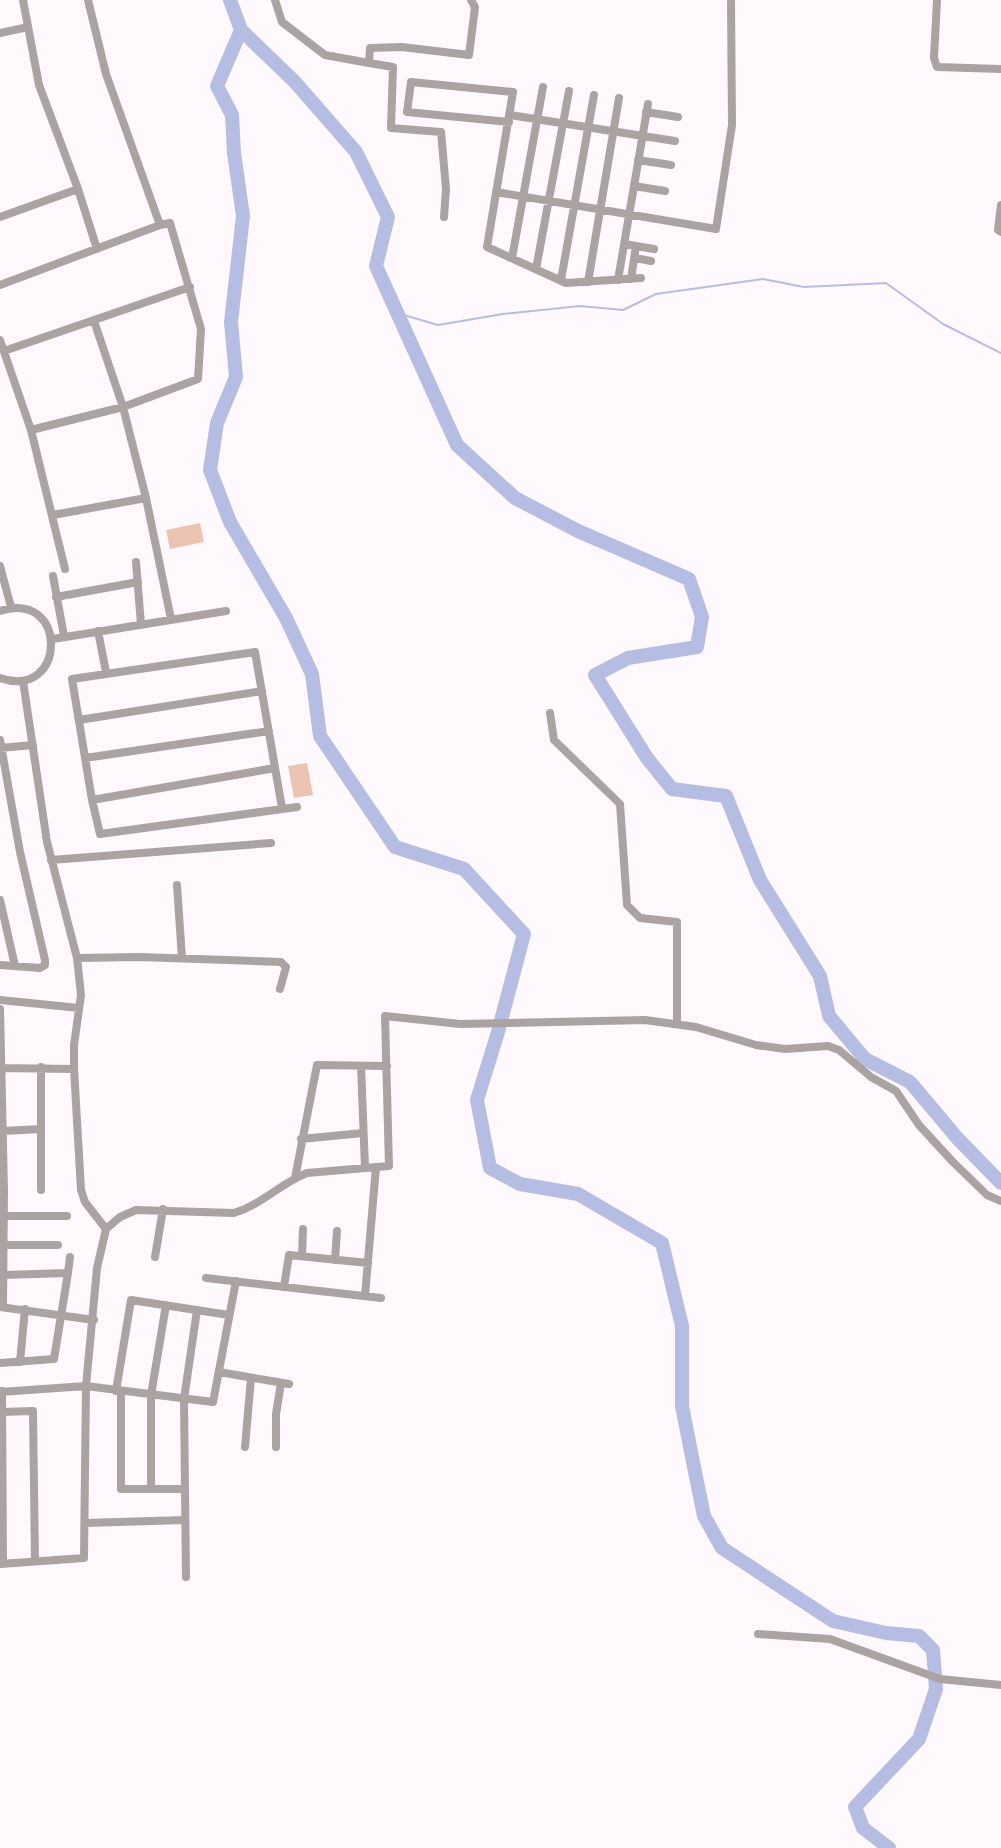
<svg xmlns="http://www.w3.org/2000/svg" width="1001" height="1848" font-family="'Times New Roman',serif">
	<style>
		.green { fill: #eac4b1 }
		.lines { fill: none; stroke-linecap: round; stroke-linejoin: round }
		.stream { stroke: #b5bee2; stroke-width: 2 }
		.river { stroke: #b5bee2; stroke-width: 14 }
		.minor { stroke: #aba2a2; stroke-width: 8 }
	</style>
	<rect width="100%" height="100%" fill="#fff8fc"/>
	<path class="green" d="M200,523L204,542L170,549L166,530Z
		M307,763L313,795L294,798L288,766Z"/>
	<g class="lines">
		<path class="stream" d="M397,313L438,325L503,314L580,306L623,310L656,294L763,279L804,287L886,283L943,324L1001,353"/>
		<path class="river" d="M230,0L241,30L295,82L356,152L388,217L376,266L457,445L515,498L578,531L689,579L702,617L697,647L628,658L595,675L647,758L672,789L726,796L760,880L820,976L829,1016L865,1059L910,1082L958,1139L1001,1183
			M241,30L217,86L232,115L234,153L243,216L231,322L236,377L217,423L210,470L230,522L286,618L312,674L320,736L395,847L464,869L524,934L498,1032L477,1100L490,1168L520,1184L578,1194L662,1243L682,1326V1406L694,1467L704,1516L722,1548L833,1621L886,1633L919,1636L933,1650L936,1689L919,1739L855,1807L863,1828L889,1848"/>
		<path class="minor" d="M23,0L39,85L78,189L97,249
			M275,0L282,22L325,55L369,63
			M937,0L934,58L937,67L1001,69
			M0,33L28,27
			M646,112L678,117
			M510,115L675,141
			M509,122L407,112L411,82L513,92L487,247L566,283L641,278
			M638,160L671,165
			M634,186L665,191
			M496,192L716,229L732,125L731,0
			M1001,205L998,230L1001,232
			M0,217L78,189
			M444,217L446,189L441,132L391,128L393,67L369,63L370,48L402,47L469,55L475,7L471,0
			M624,244L654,249
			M512,258L543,87
			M635,258L651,261
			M536,269L569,91
			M631,279L636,246
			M561,280L594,95
			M618,280L648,104
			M588,282L619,98
			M0,285L160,225
			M94,321L123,407L146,498L171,619
			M0,340L31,430L65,569
			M4,351L190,287
			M31,430L123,407L198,379L201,329L170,223L160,225L106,74L88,0
			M53,515L146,498
			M136,562L141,625
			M0,566L11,607
			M53,576L64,636
			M56,597L138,582
			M0,611C69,589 67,701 0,678
			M98,631L106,672
			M53,639L226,611
			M23,681L47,842L77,958L81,995L74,1045V1069L81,1190L85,1202L106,1229
			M550,713L554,740L620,804L627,905L640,918L677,922V1024
			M79,720L262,691
			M0,740L20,852L45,960V965L40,968L0,965
			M0,748L33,745
			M85,758L269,731
			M92,800L275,768
			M282,808L255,652L72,679L92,800L100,834L297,807
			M51,860L271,843
			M177,885L182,958
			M0,900L15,966
			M77,958L139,957L281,962L286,967L280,989
			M0,1000L79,1008
			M0,1009L4,1190L3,1307
			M361,1066L365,1168
			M41,1067V1190
			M0,1068L74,1069
			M3,1131L41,1129
			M301,1139L363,1133
			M295,1178L317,1065L387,1066
			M4,1216H67
			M4,1245H58
			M302,1256L303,1229
			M155,1257L163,1209
			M335,1260L337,1231
			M68,1273L70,1257
			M206,1278L381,1298
			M284,1287L289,1255L368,1263
			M365,1296L376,1167
			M0,1307L94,1320
			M20,1362L25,1309
			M0,1363L54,1359L68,1273L4,1275
			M219,1372L289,1384
			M2,1391L3,1564
			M116,1391L131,1300L229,1315
			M121,1391V1489H185
			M0,1392L86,1386L213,1402L236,1281
			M2,1412L33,1411L35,1561
			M245,1447L251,1378
			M276,1447V1414L281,1383
			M151,1489V1395L166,1305
			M85,1523L185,1520
			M0,1564L84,1558L86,1386L97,1268L106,1229L120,1217L136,1210L234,1213C261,1205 281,1183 307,1173L389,1166L385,1016L460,1024L645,1020L696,1027L756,1045L785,1049L828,1046L839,1050L871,1077L896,1091L919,1125L953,1162L987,1195L1001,1201
			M186,1577L184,1399L197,1310
			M758,1634L830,1639L940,1679L1001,1685"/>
	</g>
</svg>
